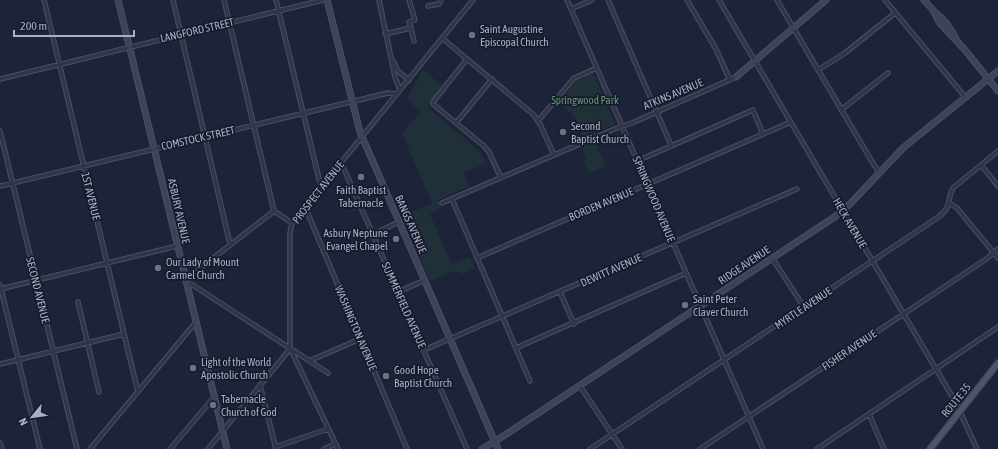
<svg xmlns="http://www.w3.org/2000/svg" width="998" height="449" font-family="'Asap Condensed',sans-serif">
	<style>
		.green { fill: #1f3039 }
		.lines { fill: none; stroke-linecap: round; stroke-linejoin: round }
		.street-casing { stroke: #4c5064; stroke-width: 5.5 }
		.secondary-casing { stroke: #4c5064; stroke-width: 7 }
		.primary-casing { stroke: #3a3f52; stroke-width: 8 }
		.street { stroke: #313548; stroke-width: 3.5 }
		.secondary { stroke: #3e435c; stroke-width: 5 }
		.primary { stroke: #4e5469; stroke-width: 5.5 }
		.worship-dot { fill: #6b7280; stroke: #171b2c; stroke-width: 1.5 }
		.labels { text-anchor: middle; stroke-width: 3.5; stroke-linejoin: round; paint-order: stroke }
		.poi-label { font-size: 11px; fill: #aaafc6; stroke: #171b2c; text-anchor: start }
		.street-label { font-size: 11px; fill: #aaafc6; stroke: #171b2c }
		.park-label { font-size: 11px; fill: #609879; stroke: #171b2c }
	</style>
	<rect width="100%" height="100%" fill="#1d2338"/>
	<path class="green" d="M423,70L443,86L427,107L479,151L487,163L464,173L469,186L438,200L441,208L430,214L451,264L470,257L475,268L463,274L454,271L430,281L402,216L432,203L402,134L420,112L407,98Z
		M593,73L615,124L583,138L575,118L559,102L576,81Z
		M595,142L606,166L589,174L583,161L587,159L582,147Z"/>
	<g class="lines">
		<g class="street-casing">
			<path id="street" d="M44,0L138,392
				M173,0L230,244
				M224,0L274,211L292,223
				M276,0L321,187
				M379,0L395,77L400,90
				M409,0L415,20L409,22L411,28
				M567,0L763,449
				M608,0L671,145
				M687,0L716,49L730,80
				M719,0L956,403L977,449
				M777,0L874,165L879,172
				M885,0L966,98
				M428,6L439,4L441,0
				M571,9L592,0
				M385,34L411,28L414,41
				M442,38L534,115L541,126L554,155
				M467,59L433,102V104L484,146L489,152L501,178
				M393,61L398,71L409,80
				M818,70L845,53L895,13
				M0,79L323,0
				M841,110L888,73
				M538,121L574,78L597,68
				M456,123L492,79
				M0,131L77,449
				M637,161L753,110L763,134
				M341,162L467,449
				M981,165L998,186
				M0,186L388,93L397,94
				M452,199L530,381
				M442,203L617,128L632,123L736,77
				M949,203L957,208L998,258
				M305,207L407,449
				M274,211L185,280L328,373
				M373,234L399,222
				M477,258L791,122
				M772,258L804,307
				M0,285L40,449
				M0,289L177,246
				M398,292L425,280
				M560,292L574,324
				M78,302L99,392
				M516,348L686,273
				M291,350L338,449
				M424,350L797,189
				M309,361L360,339
				M0,364L124,334
				M260,385L276,449
				M580,386L622,449
				M869,414L884,449
				M0,443L2,449
				M275,447L328,429
				M90,449L196,322
				M170,449L215,396
				M208,449L290,349V233L292,223L473,0
				M324,449L335,444
				M590,449L937,218C943,214 948,208 949,201C950,196 950,193 953,188L998,151
				M700,449L985,260L998,249
				M817,449L998,327"/>
		</g>
		<g class="secondary-casing">
			<path id="secondary" d="M118,0L227,449
				M327,0L360,132L498,449
				M924,0L933,10L939,22L965,50L998,91
				M936,13C945,20 951,28 956,39
				M736,77L826,0
				M482,449L505,435L836,216L849,205L903,148L998,71"/>
		</g>
		<g class="primary-casing">
			<path id="primary" d="M930,449L998,363"/>
		</g>
		<use href="#street" class="street"/>
		<use href="#secondary" class="secondary"/>
		<use href="#primary" class="primary"/>
	</g>
	<g class="worship-dot">
		<circle cx="472" cy="35" r="4"/>
		<circle cx="563" cy="132" r="4"/>
		<circle cx="361" cy="177" r="4"/>
		<circle cx="396" cy="239" r="4"/>
		<circle cx="158" cy="268" r="4"/>
		<circle cx="685" cy="305" r="4"/>
		<circle cx="193" cy="368" r="4"/>
		<circle cx="386" cy="376" r="4"/>
		<circle cx="213" cy="405" r="4"/>
	</g>
	<g class="labels">
		<g class="poi-label">
			<text x="480" y="33">Saint Augustine<tspan x="480" dy="13">Episcopal Church</tspan></text>
			<text x="571" y="130">Second<tspan x="571" dy="13">Baptist Church</tspan></text>
			<text x="361" y="194" text-anchor="middle">Faith Baptist<tspan x="361" dy="13">Tabernacle</tspan></text>
			<text x="388" y="237" text-anchor="end">Asbury Neptune<tspan x="388" dy="13">Evangel Chapel</tspan></text>
			<text x="166" y="266">Our Lady of Mount<tspan x="166" dy="13">Carmel Church</tspan></text>
			<text x="693" y="303">Saint Peter<tspan x="693" dy="13">Claver Church</tspan></text>
			<text x="201" y="366">Light of the World<tspan x="201" dy="13">Apostolic Church</tspan></text>
			<text x="394" y="374">Good Hope<tspan x="394" dy="13">Baptist Church</tspan></text>
			<text x="221" y="403">Tabernacle<tspan x="221" dy="13">Church of God</tspan></text>
		</g>
		<g class="street-label">
			<text transform="translate(197 30) rotate(-13)" y="4">LANGFORD STREET</text>
			<text transform="translate(673 94) rotate(-23)" y="4">ATKINS AVENUE</text>
			<text transform="translate(198 138) rotate(-13)" y="4">COMSTOCK STREET</text>
			<text transform="translate(318 192) rotate(-52)" y="4">PROSPECT AVENUE</text>
			<text transform="translate(91 196) rotate(76)" y="4">1ST AVENUE</text>
			<text transform="translate(654 199) rotate(67)" y="4">SPRINGWOOD AVENUE</text>
			<text transform="translate(601 204) rotate(-23)" y="4">BORDEN AVENUE</text>
			<text transform="translate(179 211) rotate(77)" y="4">ASBURY AVENUE</text>
			<text transform="translate(850 223) rotate(60)" y="4">HECK AVENUE</text>
			<text transform="translate(411 224) rotate(66)" y="4">BANGS AVENUE</text>
			<text transform="translate(744 265) rotate(-34)" y="4">RIDGE AVENUE</text>
			<text transform="translate(611 270) rotate(-24)" y="4">DEWITT AVENUE</text>
			<text transform="translate(38 290) rotate(76)" y="4">SECOND AVENUE</text>
			<text transform="translate(404 305) rotate(66)" y="4">SUMMERFIELD AVENUE</text>
			<text transform="translate(803 308) rotate(-34)" y="4">MYRTLE AVENUE</text>
			<text transform="translate(356 328) rotate(67)" y="4">WASHINGTON AVENUE</text>
			<text transform="translate(849 350) rotate(-34)" y="4">FISHER AVENUE</text>
			<text transform="translate(956 400) rotate(-51)" y="4">ROUTE 35</text>
		</g>
		<g class="park-label">
			<text x="585" y="104">Springwood Park</text>
		</g>
	</g>
	<g transform="translate(32 417) rotate(241)" stroke="#171b2c" stroke-width="3" paint-order="stroke">
	<path d="M0-3L7 15L0 10L-7 15Z" fill="#aaafc6"/>
	<text y="-6" font-size="11" font-weight="bold" text-anchor="middle" fill="#aaafc6">N</text>
	</g>
	<path d="M14 30v6h120v-6" fill="none" stroke="#aaafc6" stroke-width="2"/>
	<text x="20" y="30" font-size="12" fill="#aaafc6" stroke="#171b2c" stroke-width="3" paint-order="stroke">200 m</text>
</svg>
